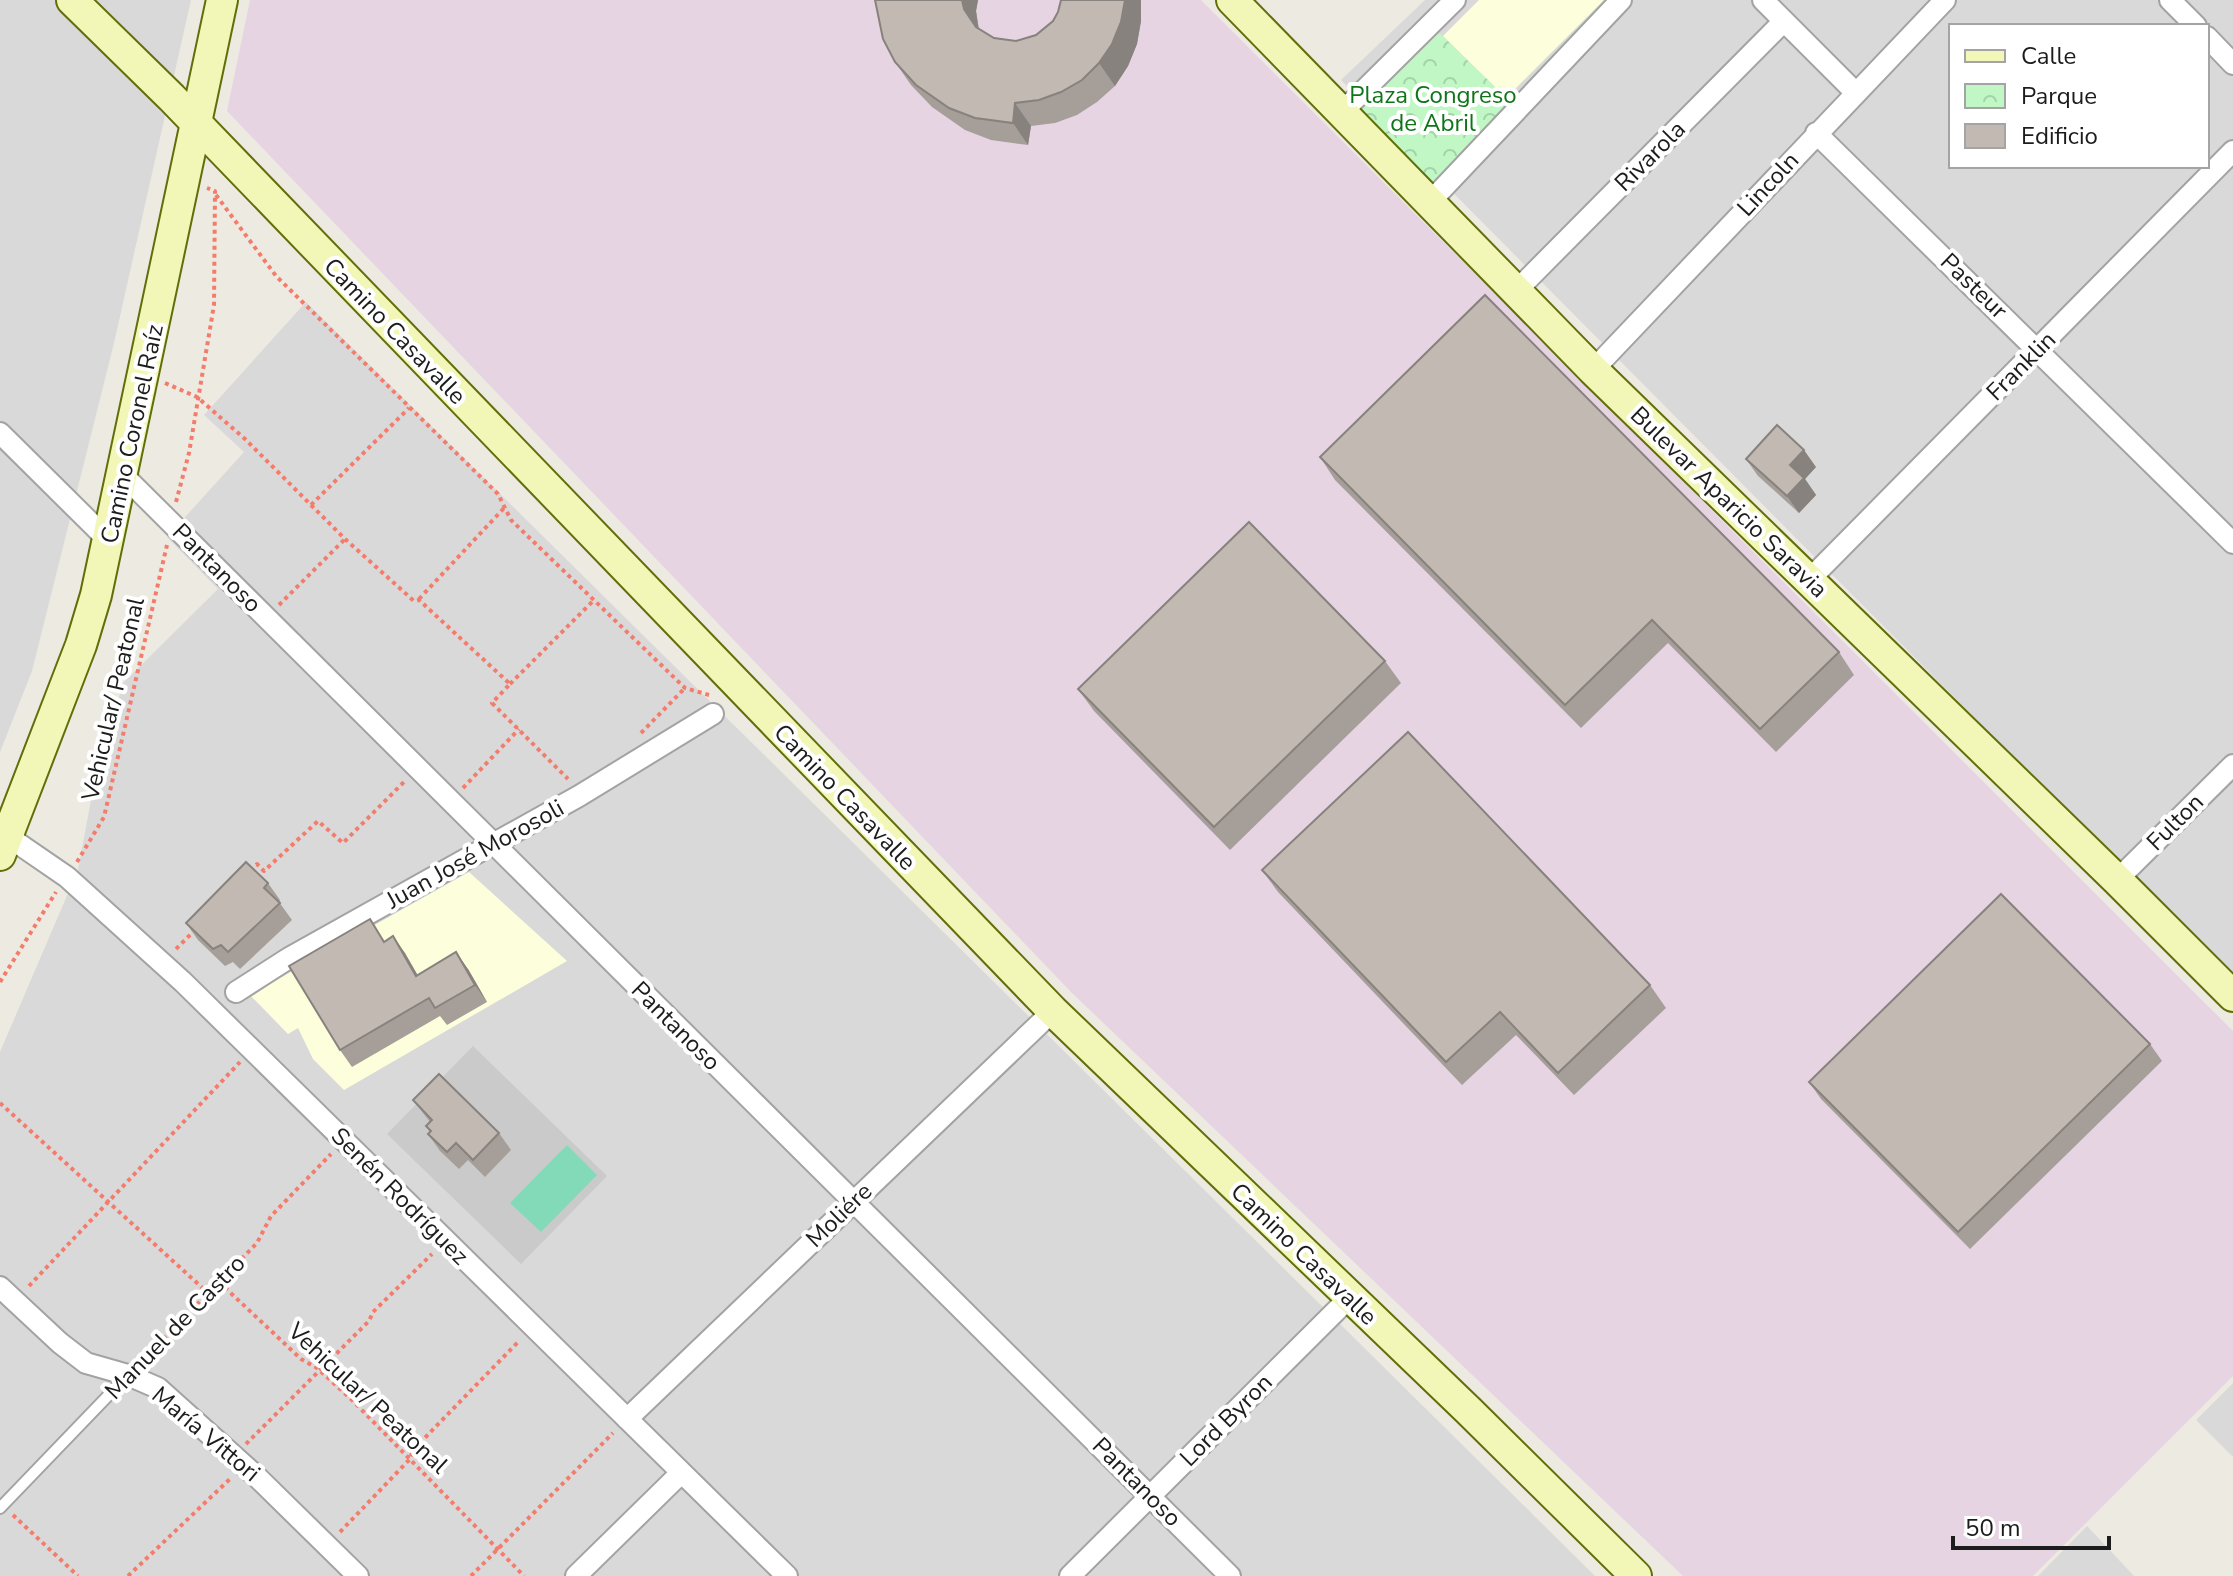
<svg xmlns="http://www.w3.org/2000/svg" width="2233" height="1576" font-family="'Nunito Sans',sans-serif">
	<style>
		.residential { fill: #dad9d9; fill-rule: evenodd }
		.education { fill: #fdfedb }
		.religious { fill: #cacaca }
		.railway { fill: #e6d4e2 }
		.park { fill: url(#park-crowns) }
		.pitch { fill: #82dab9 }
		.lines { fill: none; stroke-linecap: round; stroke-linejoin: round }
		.lane-casing { stroke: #a3a3a3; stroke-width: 14 }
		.street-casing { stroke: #a3a3a3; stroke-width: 24 }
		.secondary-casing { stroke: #616e09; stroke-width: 34 }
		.path { stroke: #f47c6c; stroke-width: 4; stroke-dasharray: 4 4; stroke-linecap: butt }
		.lane { stroke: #fff; stroke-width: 10 }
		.street { stroke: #fff; stroke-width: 20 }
		.secondary { stroke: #f2f6b7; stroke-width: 30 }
		.wall { fill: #a69f99 }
		.shaded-wall { fill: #87827d }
		.building { fill: #c1b9b2; stroke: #87827d; stroke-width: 2 }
		.labels { text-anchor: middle; stroke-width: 8; stroke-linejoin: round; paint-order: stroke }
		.park-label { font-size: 24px; fill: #0f7519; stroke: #fff }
		.street-label { font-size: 24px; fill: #1c1c1c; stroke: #fff }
	</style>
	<defs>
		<pattern id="park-crowns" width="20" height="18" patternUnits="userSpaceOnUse" patternTransform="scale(2)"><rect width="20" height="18" fill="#c0f7c5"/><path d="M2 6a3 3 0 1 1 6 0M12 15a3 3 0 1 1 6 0" fill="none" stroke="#a4d3a9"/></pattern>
	</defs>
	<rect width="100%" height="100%" fill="#edeae2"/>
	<path class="residential" d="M0,0H191L114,343L32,671L0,752Z
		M1425,0H2233V978L1341,80ZM1951,26H2207V166H1951Z
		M306,302L1595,1576H0V1052L78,870L93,789L123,683L218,589L167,537L244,452L204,415Z
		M2233,1383V1457L2196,1420Z
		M2087,1526L2134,1576H2038Z"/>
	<path class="education" d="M1479,0H1604L1506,98L1443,36Z
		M469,872L567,961L344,1090L313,1059L298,1028L288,1034L250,995Z"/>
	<path class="religious" d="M473,1046L607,1176L521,1264L387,1134Z"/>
	<path class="railway" d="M250,0H1201L2233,1031V1376L2033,1576H1683L1072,993L227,111Z"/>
	<path class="park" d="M1436,30L1513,104L1437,181L1429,183L1360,116L1359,106Z"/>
	<path class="pitch" d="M567,1145L597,1175L541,1232L510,1203Z"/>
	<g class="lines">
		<g class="lane-casing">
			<path id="lane" d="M0,1508L128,1375"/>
		</g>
		<g class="street-casing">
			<path id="street" d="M1763,0L1855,92
				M2170,0L2196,26
				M2207,37L2233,64
				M1341,113L1455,0
				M1816,133L2233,543
				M1429,203L1621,0
				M1516,291L1784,21
				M1593,370L1945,0
				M0,433L109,541
				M123,475L1230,1576
				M1809,580L2233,151
				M0,831L67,877L183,982L787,1576
				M2117,880L2233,765
				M236,992L289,958L579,796L713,714
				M0,1287L60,1343L86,1363L128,1375L158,1388L255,1475L358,1576
				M627,1419L1053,1011
				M576,1576L681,1473
				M1070,1576L1349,1298"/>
		</g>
		<g class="secondary-casing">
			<path id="secondary" d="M72,0L172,98L1053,1011L1468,1410L1636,1576
				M1232,0L1593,370L2117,880L2233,996
				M0,855L81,645L96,595L222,0"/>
		</g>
		<path class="path" d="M216,195L276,276L498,494L511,520L685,688L709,695
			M165,383L197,397L245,439L345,539L414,601L419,600L510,684L492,703L568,779
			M176,502L189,453L214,305L215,191L207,188
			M311,505L409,408
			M419,599L505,507
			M279,605L345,539
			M510,684L594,600
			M641,733L685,688
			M463,788L519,729
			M77,862L104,817L167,545
			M251,871L257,864L264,871L318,821L343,843L405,781
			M176,949L195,930
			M0,982L56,892
			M0,1103L208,1293
			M219,1282L301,1359L317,1368L352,1400L524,1576
			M29,1286L240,1062
			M141,1362L257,1243L271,1216L331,1154
			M246,1444L369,1321L373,1312L432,1254
			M13,1515L78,1576
			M340,1532L410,1459L413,1450L519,1341
			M128,1576L231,1478
			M471,1576L613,1433"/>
		<use href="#lane" class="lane"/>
		<use href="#street" class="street"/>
		<use href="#secondary" class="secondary"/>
	</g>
	<path class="wall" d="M875,0H978L976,11L979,29L994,38L1016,41L1036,35L1053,21L1058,12L1061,0H1141V21L1137,44L1128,66L1115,86L1097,102L1077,115L1055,123L1031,126L1028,145L991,140L965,130L932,107L911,85L895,62Z
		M1320,457L1839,652L1854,675L1776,752L1668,643L1581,728L1335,480Z
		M1746,459L1816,467L1805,479L1816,495L1799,513L1758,476Z
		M1385,661L1401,683L1230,850L1094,711L1078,689Z
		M1262,870L1650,985L1666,1008L1574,1095L1516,1035L1462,1085L1278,892Z
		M268,883L280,900L279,902L292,920L240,969L233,962L225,966L198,940L186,923Z
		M393,936L417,975L468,969L487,1002L447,1025L440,1016L352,1067L340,1050L385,941Z
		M2150,1044L2162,1061L1970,1249L1821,1099L1809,1082Z
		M413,1100L499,1133L511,1150L485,1177L468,1160L459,1169L440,1151L428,1134L430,1132L426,1126L430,1122Z"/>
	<path class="shaded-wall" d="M962,0H978L976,11L979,32L964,9Z
		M1125,0H1141V21L1137,44L1128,66L1115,86L1099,63Z
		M1015,103L1031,126L1028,145L1013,123Z
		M1804,450L1816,467L1805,479L1816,495L1799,513L1787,496L1790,465Z
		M393,936L405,953L428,993L416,976Z
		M456,952L468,969L487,1002L475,985Z"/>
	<path class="building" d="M875,0H962L964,9L976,27L994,38L1016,41L1036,35L1053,21L1058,12L1061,0H1125L1121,22L1112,44L1099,63L1082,80L1061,92L1039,100L1015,103L1013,123L975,118L949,108L916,85L895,62L883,39Z
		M1485,295L1839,652L1760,729L1652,620L1565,705L1320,457Z
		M1777,425L1804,450L1790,465L1804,478L1787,496L1746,459Z
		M1249,522L1385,661L1214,827L1078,689Z
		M1408,732L1650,985L1558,1073L1500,1012L1446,1062L1262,870Z
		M246,862L268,883L264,888L280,903L228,952L221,945L213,949L186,923Z
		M2001,894L2150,1044L1958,1232L1809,1082Z
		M370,919L384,942L393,936L416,976L456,952L475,985L435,1008L429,998L340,1050L289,966Z
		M439,1074L499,1133L473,1160L456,1143L447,1152L428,1134L431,1131L426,1126L432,1120L413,1100Z"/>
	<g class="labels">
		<g class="park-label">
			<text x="1433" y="103">Plaza Congreso<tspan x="1433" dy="28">de Abril</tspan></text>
		</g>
		<g class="street-label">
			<text transform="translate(1650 156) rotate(-45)" y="8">Rivarola</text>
			<text transform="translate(1768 184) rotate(-47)" y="8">Lincoln</text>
			<text transform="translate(1974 286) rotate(44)" y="8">Pasteur</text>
			<text transform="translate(395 331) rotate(46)" y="8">Camino Casavalle</text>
			<text transform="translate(2021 366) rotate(-45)" y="8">Franklin</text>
			<text transform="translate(132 434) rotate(-78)" y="8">Camino Coronel Raíz</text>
			<text transform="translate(1729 502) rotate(44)" y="8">Bulevar Aparicio Saravia</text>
			<text transform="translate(217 568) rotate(45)" y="8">Pantanoso</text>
			<text transform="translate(113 699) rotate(-77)" y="8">Vehicular/ Peatonal</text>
			<text transform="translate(845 797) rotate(46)" y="8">Camino Casavalle</text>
			<text transform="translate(2175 822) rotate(-45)" y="8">Fulton</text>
			<text transform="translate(475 854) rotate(-29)" y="8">Juan José Morosoli</text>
			<text transform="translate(676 1026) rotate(45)" y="8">Pantanoso</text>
			<text transform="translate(400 1196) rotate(45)" y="8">Senén Rodríguez</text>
			<text transform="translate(839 1215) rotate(-44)" y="8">Moliére</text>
			<text transform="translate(1304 1254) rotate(44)" y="8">Camino Casavalle</text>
			<text transform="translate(175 1327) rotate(-46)" y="8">Manuel de Castro</text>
			<text transform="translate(368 1398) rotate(43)" y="8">Vehicular/ Peatonal</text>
			<text transform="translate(1226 1420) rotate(-45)" y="8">Lord Byron</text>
			<text transform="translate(206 1434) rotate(40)" y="8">María Vittori</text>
			<text transform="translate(1137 1482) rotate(45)" y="8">Pantanoso</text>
		</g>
	</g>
	<rect x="1949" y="24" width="260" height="144" fill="#ffffff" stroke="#a4a4a4" stroke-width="2"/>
	<rect x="1965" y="50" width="40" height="12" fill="#f2f6b7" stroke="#a4a4a4" stroke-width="2"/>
	<text x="2021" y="64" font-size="24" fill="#1c1c1c">Calle</text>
	<rect x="1965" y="84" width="40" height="24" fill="url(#park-crowns)" stroke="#a4a4a4" stroke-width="2"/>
	<text x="2021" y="104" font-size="24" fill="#1c1c1c">Parque</text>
	<rect x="1965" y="124" width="40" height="24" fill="#c1b9b2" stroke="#a4a4a4" stroke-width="2"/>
	<text x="2021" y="144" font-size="24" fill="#1c1c1c">Edificio</text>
	<path d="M1953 1536v12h156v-12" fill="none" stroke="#1c1c1c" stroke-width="4"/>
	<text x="1965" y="1536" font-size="24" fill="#1c1c1c" stroke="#ffffff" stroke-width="6" paint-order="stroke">50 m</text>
</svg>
